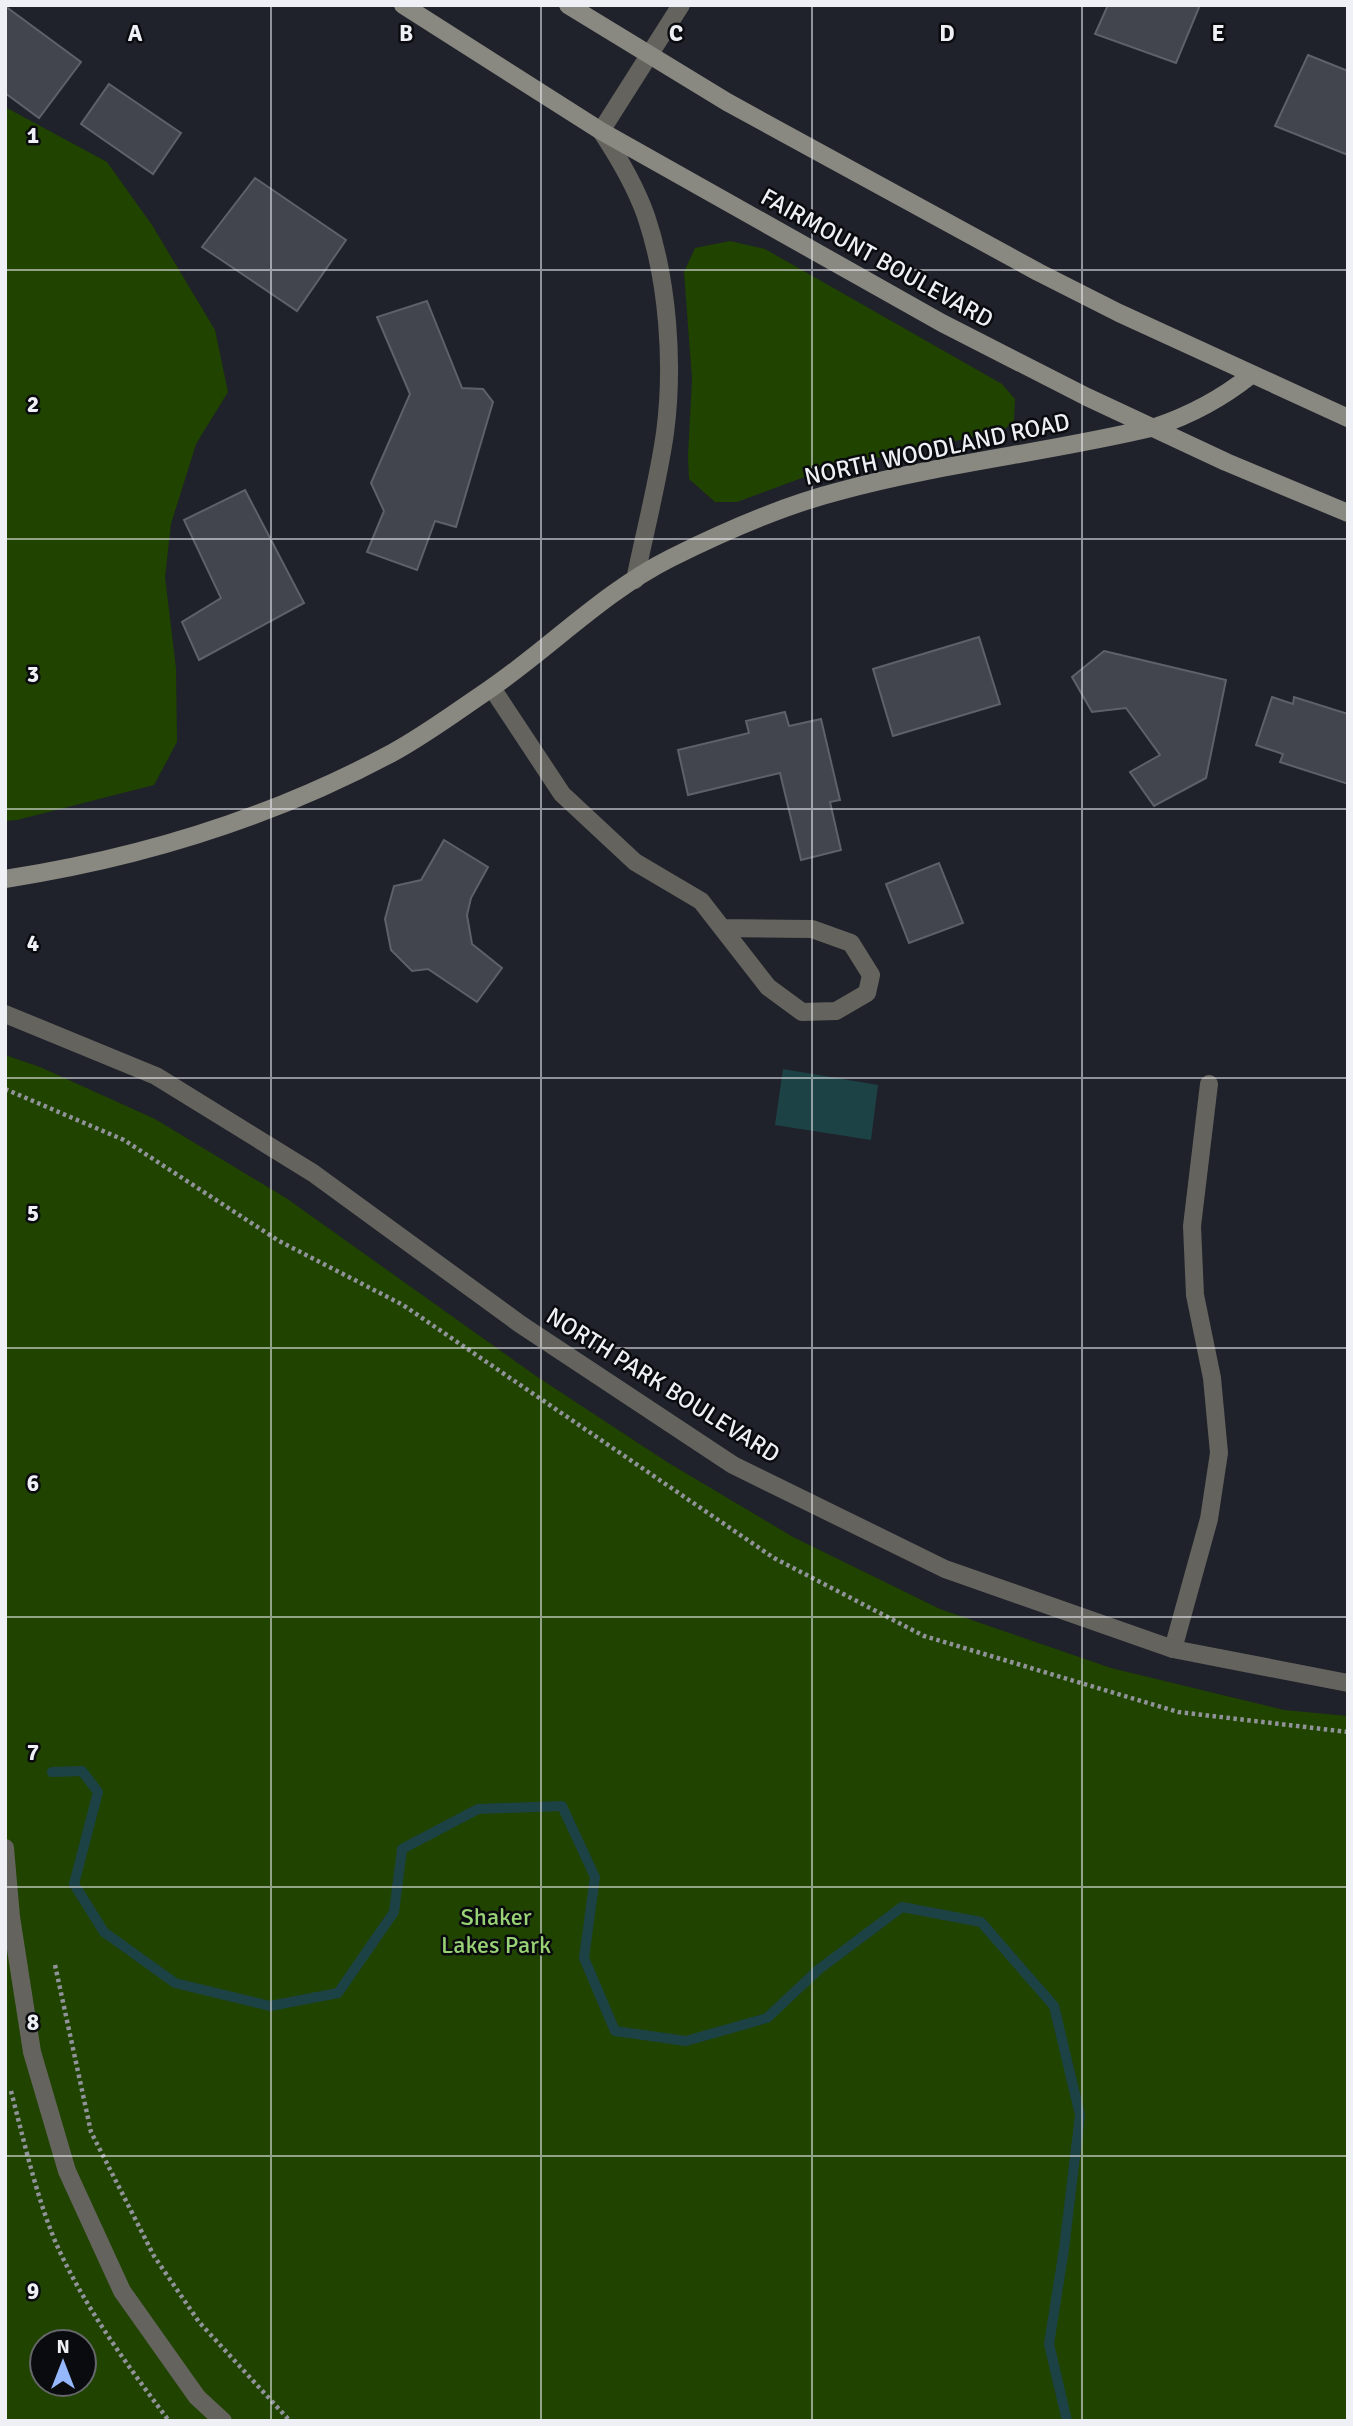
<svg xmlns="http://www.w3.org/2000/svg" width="1353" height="2426" font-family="Signika,sans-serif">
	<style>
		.green { fill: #204300; fill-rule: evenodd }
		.water { fill: #1d4246 }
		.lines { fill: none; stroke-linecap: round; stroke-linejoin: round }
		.stream { stroke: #1d4246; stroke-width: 10 }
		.building { fill: #43454e; stroke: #5e606a; stroke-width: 2 }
		.path { stroke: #909399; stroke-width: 4.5; stroke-dasharray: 3.5 3.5; stroke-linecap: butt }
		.service { stroke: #64635e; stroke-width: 18 }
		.minor { stroke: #64635e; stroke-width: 18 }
		.tertiary { stroke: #64635e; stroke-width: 18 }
		.secondary { stroke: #898881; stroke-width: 18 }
		.grid { fill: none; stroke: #eef0f6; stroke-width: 2; stroke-opacity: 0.55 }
		.labels { text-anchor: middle; stroke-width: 5; stroke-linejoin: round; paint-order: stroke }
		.street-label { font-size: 24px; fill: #eef0f6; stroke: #0a0b0f }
		.park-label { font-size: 24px; fill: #99d275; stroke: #0a0b0f }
		.grid-label { font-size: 23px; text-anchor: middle; font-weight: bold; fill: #eef0f6; stroke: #0a0b0f; stroke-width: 5; stroke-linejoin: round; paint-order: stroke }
	</style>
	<rect width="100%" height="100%" fill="#1f222a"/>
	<path class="green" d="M5,107L107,162L152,225L215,330L228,392L196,444L171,524L165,577L176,668L177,742L154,785L17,820L5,821Z
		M730,241L765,249L1002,384L1015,399L1014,420L1003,431L902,452L818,472L737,502H715L689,479L688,456L692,379L684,272L695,248Z
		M5,1055L40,1067L155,1119L286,1198L536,1376L667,1462L793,1537L940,1609L1111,1668L1284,1710L1348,1716V2421H5ZM42,2342H84V2384H42Z"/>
	<path class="water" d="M783,1069L878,1085L871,1140L775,1125Z"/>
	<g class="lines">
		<path class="stream" d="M52,1772L82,1771L98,1792L74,1884L104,1932L175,1983L270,2006L338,1993L394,1912L402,1849L478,1809L562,1806L595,1877L584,1958L615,2031L686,2041L767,2018L818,1970L902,1907L981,1922L1054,2006L1080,2115L1064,2249L1049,2344L1067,2421"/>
	</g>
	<path class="building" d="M1108,5H1200L1176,63L1095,34Z
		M5,6L81,62L39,118L5,93Z
		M1308,55L1348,71V155L1275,126Z
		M109,84L181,133L153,174L81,124Z
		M255,178L346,240L297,311L202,247Z
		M427,301L462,388L483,389L493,402L456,527L435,521L417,570L367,552L384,511L371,483L410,394L377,317Z
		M245,490L304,603L199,660L182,622L221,598L184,520Z
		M979,637L1000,704L893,736L873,669Z
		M1104,651L1226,680L1206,778L1154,806L1130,772L1160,755L1126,708L1092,712L1072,677Z
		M1272,697L1293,704L1294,697L1348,714V784L1280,762L1283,754L1256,745Z
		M785,712L789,726L821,719L840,800L830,802L841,850L801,860L780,773L688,795L678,750L749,733L746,721Z
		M444,840L488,867L471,898L467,915L472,944L502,968L477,1002L428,969L412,971L391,950L385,919L394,886L421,880Z
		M939,863L963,923L909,943L886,884Z"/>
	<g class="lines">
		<path class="path" d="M5,1089L124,1140L279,1241L403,1305L774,1558L924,1636L1178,1712L1348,1732
			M55,1965L91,2132L154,2256L199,2322L290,2421
			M11,2091C24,2141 38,2204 59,2250C88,2312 128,2366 169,2421"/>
		<path class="service" d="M492,688L562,794L635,862L701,901L768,987L802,1012L836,1011L867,993L871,975L851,943L812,929L722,928
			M1173,1649L1209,1519L1219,1453L1212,1378L1195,1295L1192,1226L1209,1084"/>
		<path class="minor" d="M635,580C645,531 658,482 665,433C674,365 668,281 646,216C635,185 619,158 601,131L681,5
			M5,1014L156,1076L313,1173L520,1324L733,1465L945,1569L1173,1649L1348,1683"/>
		<path class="tertiary" d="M5,1848L11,1917L32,2052L67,2171L122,2291L197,2397L223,2421"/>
		<path class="secondary" d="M403,5L601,131L942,323L1087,397L1226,462L1348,513
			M568,5L727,102L1038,272L1119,313L1348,418
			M5,879C141,858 271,818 392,753C425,735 456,712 487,691C549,649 603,592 671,558C725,531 781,506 840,491C943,463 1051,452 1155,427C1191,415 1221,399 1251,375"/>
	</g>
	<path class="grid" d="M271,5V2421M541,5V2421M812,5V2421M1082,5V2421M5,270H1348M5,539H1348M5,809H1348M5,1078H1348M5,1348H1348M5,1617H1348M5,1887H1348M5,2156H1348"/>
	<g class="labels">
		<g class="street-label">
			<text transform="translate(877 258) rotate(29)" y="8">FAIRMOUNT BOULEVARD</text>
			<text transform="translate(937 449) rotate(-12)" y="8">NORTH WOODLAND ROAD</text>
			<text transform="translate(663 1385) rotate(32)" y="8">NORTH PARK BOULEVARD</text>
		</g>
		<g class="park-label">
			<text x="496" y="1925">Shaker<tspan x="496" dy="28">Lakes Park</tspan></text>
		</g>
	</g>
	<g class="grid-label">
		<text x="135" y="41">A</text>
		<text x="406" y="41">B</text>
		<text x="676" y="41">C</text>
		<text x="947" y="41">D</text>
		<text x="1218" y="41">E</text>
		<text x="33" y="143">1</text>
		<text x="33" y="412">2</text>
		<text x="33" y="682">3</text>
		<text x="33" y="951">4</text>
		<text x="33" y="1221">5</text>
		<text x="33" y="1491">6</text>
		<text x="33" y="1760">7</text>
		<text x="33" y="2030">8</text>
		<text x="33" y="2299">9</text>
	</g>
	<rect width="1353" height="2426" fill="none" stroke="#eef0f6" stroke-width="14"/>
	<g transform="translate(63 2363)"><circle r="33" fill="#0a0b0f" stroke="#65676b" stroke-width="2"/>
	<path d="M0-5L12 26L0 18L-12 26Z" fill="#95b7fd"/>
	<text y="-10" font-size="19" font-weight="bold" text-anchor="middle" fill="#eef0f6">N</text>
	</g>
</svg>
